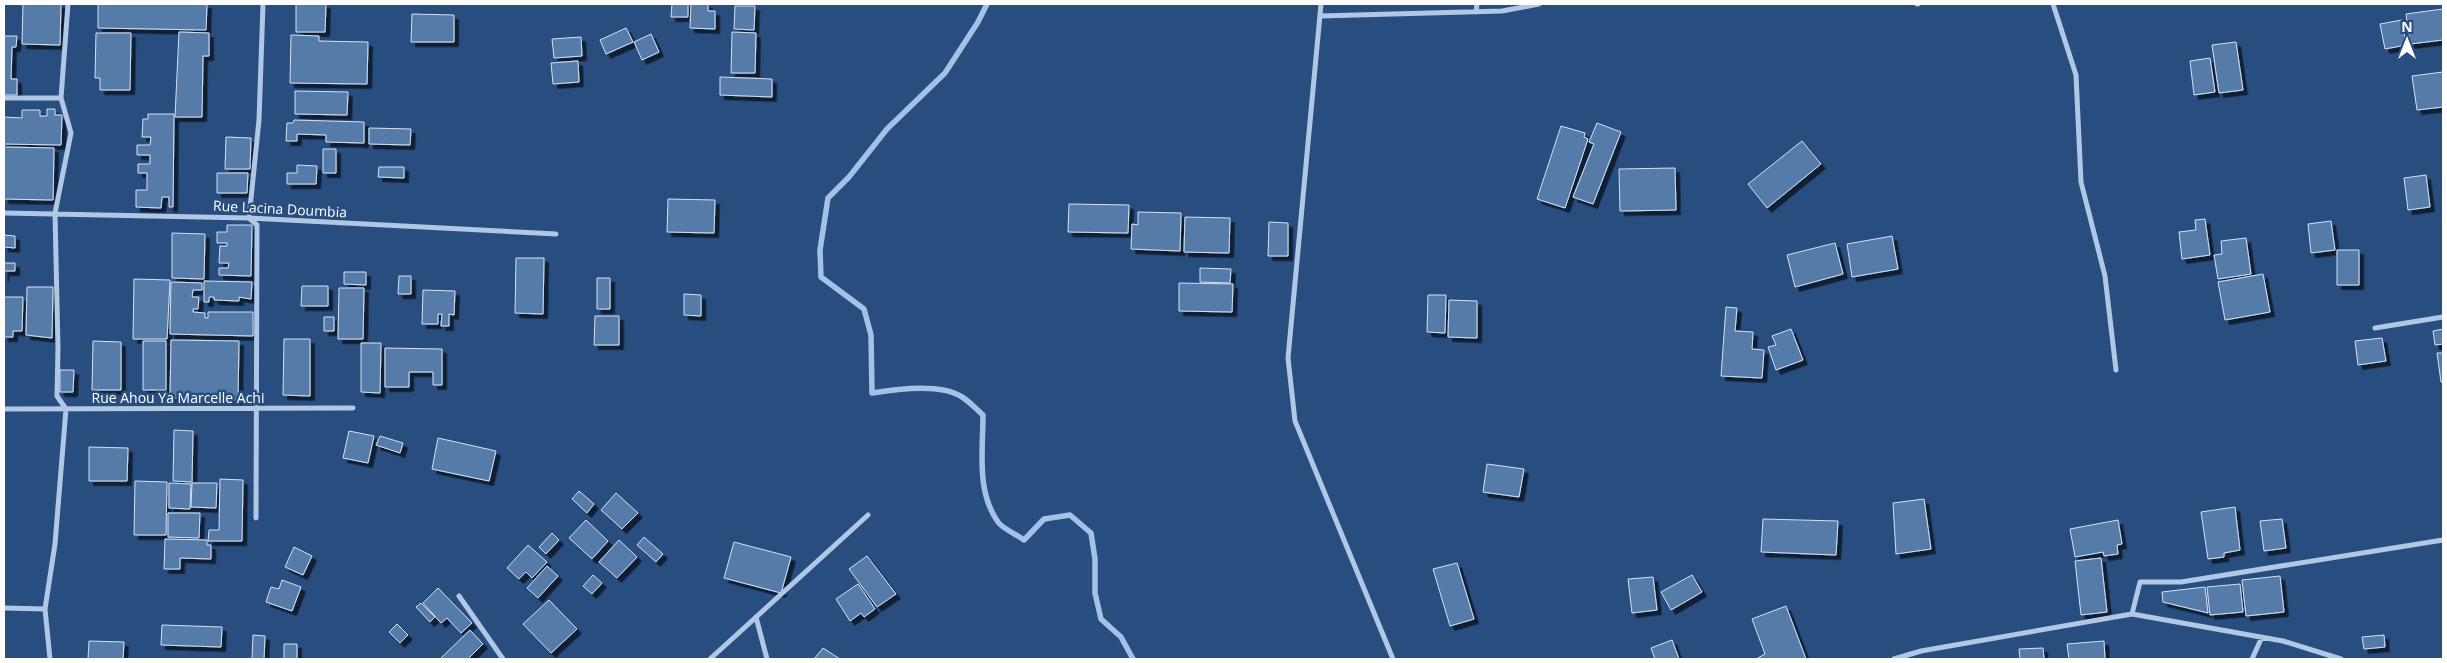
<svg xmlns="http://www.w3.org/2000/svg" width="2447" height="663" font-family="'Open Sans',sans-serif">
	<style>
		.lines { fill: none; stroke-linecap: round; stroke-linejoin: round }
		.stream { stroke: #a4c2e5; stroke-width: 5.5 }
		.building { fill: #557ba9; stroke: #d2e2f4; filter: url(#shadow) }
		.minor { stroke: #b0c8e5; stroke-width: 5 }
		.labels { text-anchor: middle; stroke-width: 5; stroke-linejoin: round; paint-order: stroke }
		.street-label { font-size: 14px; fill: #fff; stroke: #284e7f }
	</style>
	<defs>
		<filter id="shadow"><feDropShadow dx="4.5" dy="4.5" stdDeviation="0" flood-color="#0009"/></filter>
	</defs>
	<rect width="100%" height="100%" fill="#284e7f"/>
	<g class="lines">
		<path class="stream" d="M987,4L978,22L945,73L887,129L849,177L828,198L820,250L821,277L864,309L871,335L872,393C896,389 941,383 962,397C969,401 976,409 983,415C983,450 976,491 998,522C1003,529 1016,534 1024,540L1044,519L1070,515L1091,533L1095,559V593L1101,619L1121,637L1133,659"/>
	</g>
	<path class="building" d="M23,4H61L60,45L22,44Z
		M98,4H207L206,30L98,28Z
		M296,4H326L325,32H296Z
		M672,4H688V17H671Z
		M691,4H708V11H715V29L690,28Z
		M735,6H755L754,30L734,29Z
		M2443,9V40L2410,44L2406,14Z
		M412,14L454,15V42H411Z
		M2402,20L2406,45L2385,49L2380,24Z
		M626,28L633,42L606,54L600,40Z
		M179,32L209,33V56H203L202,117H175Z
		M732,32L756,33L755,73H731Z
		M96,33H131L130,90H100V78H95Z
		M651,34L659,52L642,60L634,42Z
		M291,35L319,36V41L368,42L367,84L290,83Z
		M4,36H17L16,47H12L11,79H17V95H4Z
		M581,37L582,56L554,58L552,39Z
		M2236,42L2243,90L2219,93L2212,45Z
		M2210,58L2215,92L2194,95L2190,61Z
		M578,61L579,82L553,84L551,63Z
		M2443,72V107L2417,110L2412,76Z
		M720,77L772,79V97L720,95Z
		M295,91L348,92L347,115L295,114Z
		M47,109H55V115H62L61,145L4,144V117L22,118V110H40V116H47Z
		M148,114H174L173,207H169V197H162L161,208L136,207V190H147V173H138V164H150V155H137V145H150L151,137H142L143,119H148Z
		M294,120L364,122V143L326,142V135L297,134V141H286L287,123H293Z
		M1597,123L1621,132L1593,204L1573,197L1594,144L1589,142Z
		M1561,126L1585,133L1584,137L1588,139L1565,208L1537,199Z
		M369,128L411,129L410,145L369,144Z
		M226,137L251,138L250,169H225Z
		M1802,141L1821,164L1767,208L1748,184Z
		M4,147L54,148L53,200L4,199Z
		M323,149H336V173H323Z
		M297,165L317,166L316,184H287V173H297Z
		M379,167H404V178L378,177Z
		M1675,168L1676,210L1620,211L1619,169Z
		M217,173H248L247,193H217Z
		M2426,175L2430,207L2408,210L2404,178Z
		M668,199L715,200L714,233L667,232Z
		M1069,204L1129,205L1128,233L1068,232Z
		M1138,212L1181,213L1180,251L1131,249L1132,224L1138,225Z
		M1185,217L1230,218L1229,253L1184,252Z
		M2205,219L2210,255L2182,259L2179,232L2196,230L2195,220Z
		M2331,221L2335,250L2311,253L2308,224Z
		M1269,222L1288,223V256H1268Z
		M227,225H252L251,276L219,275V268H228L229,263H219L220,246H227V243H217V232H227Z
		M172,233L205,234L204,279L172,278Z
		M4,235L15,236V248L4,247Z
		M1892,236L1898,269L1852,277L1847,244Z
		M2246,238L2251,274L2218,279L2214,255L2222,254L2221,241Z
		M1835,243L1843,274L1795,287L1787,255Z
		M2337,250H2359V285H2337Z
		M516,258H544L543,314L515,313Z
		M4,263H15V271H4V277Z
		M1200,268L1231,269L1230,283L1200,282Z
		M344,272H366V285L344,284Z
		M2263,274L2270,312L2225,320L2218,282Z
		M399,276H411V294H398Z
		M597,278H610V309H597Z
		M134,279L170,280L167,339H133Z
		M204,281L252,282L251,299L239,297V301L214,300V297H209V302H204Z
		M171,282L202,283V290H193L192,297H199L198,309H193V312L205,313V318H208V312H253V336L170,334Z
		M1179,283L1233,284L1232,312L1179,311Z
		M302,286H328V306H301Z
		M27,287H53L52,338L26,335Z
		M339,288H364L363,339H338Z
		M423,290L455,291L454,315L449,314V326H441L442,314H438V324H422Z
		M684,294L701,295V316L684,315Z
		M1428,295H1446L1445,333L1427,332Z
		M4,297H23L22,331H13V337H4Z
		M1449,300L1477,301V338L1448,337Z
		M1726,307L1737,308L1735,331L1753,332L1752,349L1764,350L1762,378L1721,376Z
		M595,316H619V345H594Z
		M324,317H334V331H324Z
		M1791,329L1803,360L1776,370L1768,347L1776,345L1772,336Z
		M2443,329V344L2435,345L2433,331Z
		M2382,338L2386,361L2358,365L2355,341Z
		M284,339H310V396L283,395Z
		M171,340L239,341L238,400L170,398Z
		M93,341L121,342V390H92Z
		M143,341H166V390H143Z
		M361,343H381L380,393L361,392Z
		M385,348L442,349V385H433V372H409V387H385Z
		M2437,353H2443V382H2441Z
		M60,370H74L73,392H60Z
		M174,430L193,431L192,482L173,481Z
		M349,431L374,436L368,463L343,458Z
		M380,436L403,443L400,453L376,445Z
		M438,438L496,451L489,481L432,469Z
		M89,447L128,448L127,481H89Z
		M1487,464L1524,469L1519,497L1483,492Z
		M220,479L243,480L242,541H208L209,530H219Z
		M135,481L167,482L166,535H134Z
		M169,483L191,484L190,509L169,508Z
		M192,483H217L216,508L191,507Z
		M579,491L594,504L587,513L572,499Z
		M616,493L638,513L622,529L601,510Z
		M1924,499L1931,549L1896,554L1893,503Z
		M2235,507L2240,550L2224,553V557L2208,559L2201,512Z
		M168,513H200L199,538L168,537Z
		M1763,519L1838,521L1836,555L1761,552Z
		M2282,519L2286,548L2264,551L2260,521Z
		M586,520L608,541L592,559L569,538Z
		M2118,520L2122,544L2117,545L2118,554L2104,556L2103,552L2075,557L2070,529Z
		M552,533L559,540L546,554L539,547Z
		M644,537L663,554L656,562L637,545Z
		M165,539L207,540V545H211V559L180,558V569H164Z
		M619,540L637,557L617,578L599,562Z
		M734,542L791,557L781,593L724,578Z
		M528,545L547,562L532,578L526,572L519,579L507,568Z
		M294,547L312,556L303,575L285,567Z
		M867,556L896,594L877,607L849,569Z
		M2101,558L2107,612L2081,615L2075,561Z
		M1457,563L1474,619L1450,626L1433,569Z
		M547,566L558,576L538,598L527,588Z
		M593,575L602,583L592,594L583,586Z
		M1692,575L1702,592L1671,610L1661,592Z
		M2280,576L2284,612L2246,616L2242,580Z
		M1653,577L1657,610L1632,613L1628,579Z
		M282,580L301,587L292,611L266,602L271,587L279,589Z
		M858,584L875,609L864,617L861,613L850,621L836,599Z
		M2240,584L2243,612L2210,615L2207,587Z
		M2205,587L2208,613L2163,602L2162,592Z
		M438,588L472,623L461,633L447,618L441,623L423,603Z
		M549,600L577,629L551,653L523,624Z
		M421,603L435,617L430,622L416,607Z
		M1786,606L1806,659H1756L1765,654L1752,619Z
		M397,624L408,635L400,643L389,632Z
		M162,625L222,627L221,647L161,645Z
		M470,630L483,644L468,659H440Z
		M253,635L265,636L264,659H252Z
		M2384,635L2385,647L2364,649L2362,637Z
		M1672,640L1679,659H1655L1651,648Z
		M89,641L124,642L123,659H88Z
		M2104,641L2105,659H2069L2067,644Z
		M284,644H297V659H284Z
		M823,648L840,659H814Z
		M2043,648L2044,659H2020L2019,649Z"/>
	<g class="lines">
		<path class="minor" d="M1321,4L1288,358L1295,421L1393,659
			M1917,4H1918
			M2053,4L2076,75L2081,182L2105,276L2116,370
			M1476,12L1477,4
			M1320,16L1502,11L1539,4
			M4,98H61
			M4,213L249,218L556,234
			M2375,328L2443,317
			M4,409L353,408
			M256,518L257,225L249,218L259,120L263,4
			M459,596L503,659
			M4,608L45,609
			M2132,614L2283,641L2341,659
			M756,617L767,659
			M50,659L45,609L55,544L66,409L57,396L58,349L55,213L71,133L61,98L68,4
			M710,659L868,515
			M1894,659L1921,651L2132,614L2140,582H2181L2443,540
			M2252,659L2262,637"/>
	</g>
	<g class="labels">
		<g class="street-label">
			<text transform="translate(280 209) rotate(3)" y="5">Rue Lacina Doumbia</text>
			<text x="178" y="403">Rue Ahou Ya Marcelle Achi</text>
		</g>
	</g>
	<rect width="2447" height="663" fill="none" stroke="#ffffff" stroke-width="10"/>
	<g transform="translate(2407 40)" stroke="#284e7f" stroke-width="4" paint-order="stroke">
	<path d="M0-4L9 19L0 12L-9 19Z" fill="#ffffff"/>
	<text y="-8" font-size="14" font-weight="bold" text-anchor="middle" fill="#ffffff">N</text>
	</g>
</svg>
